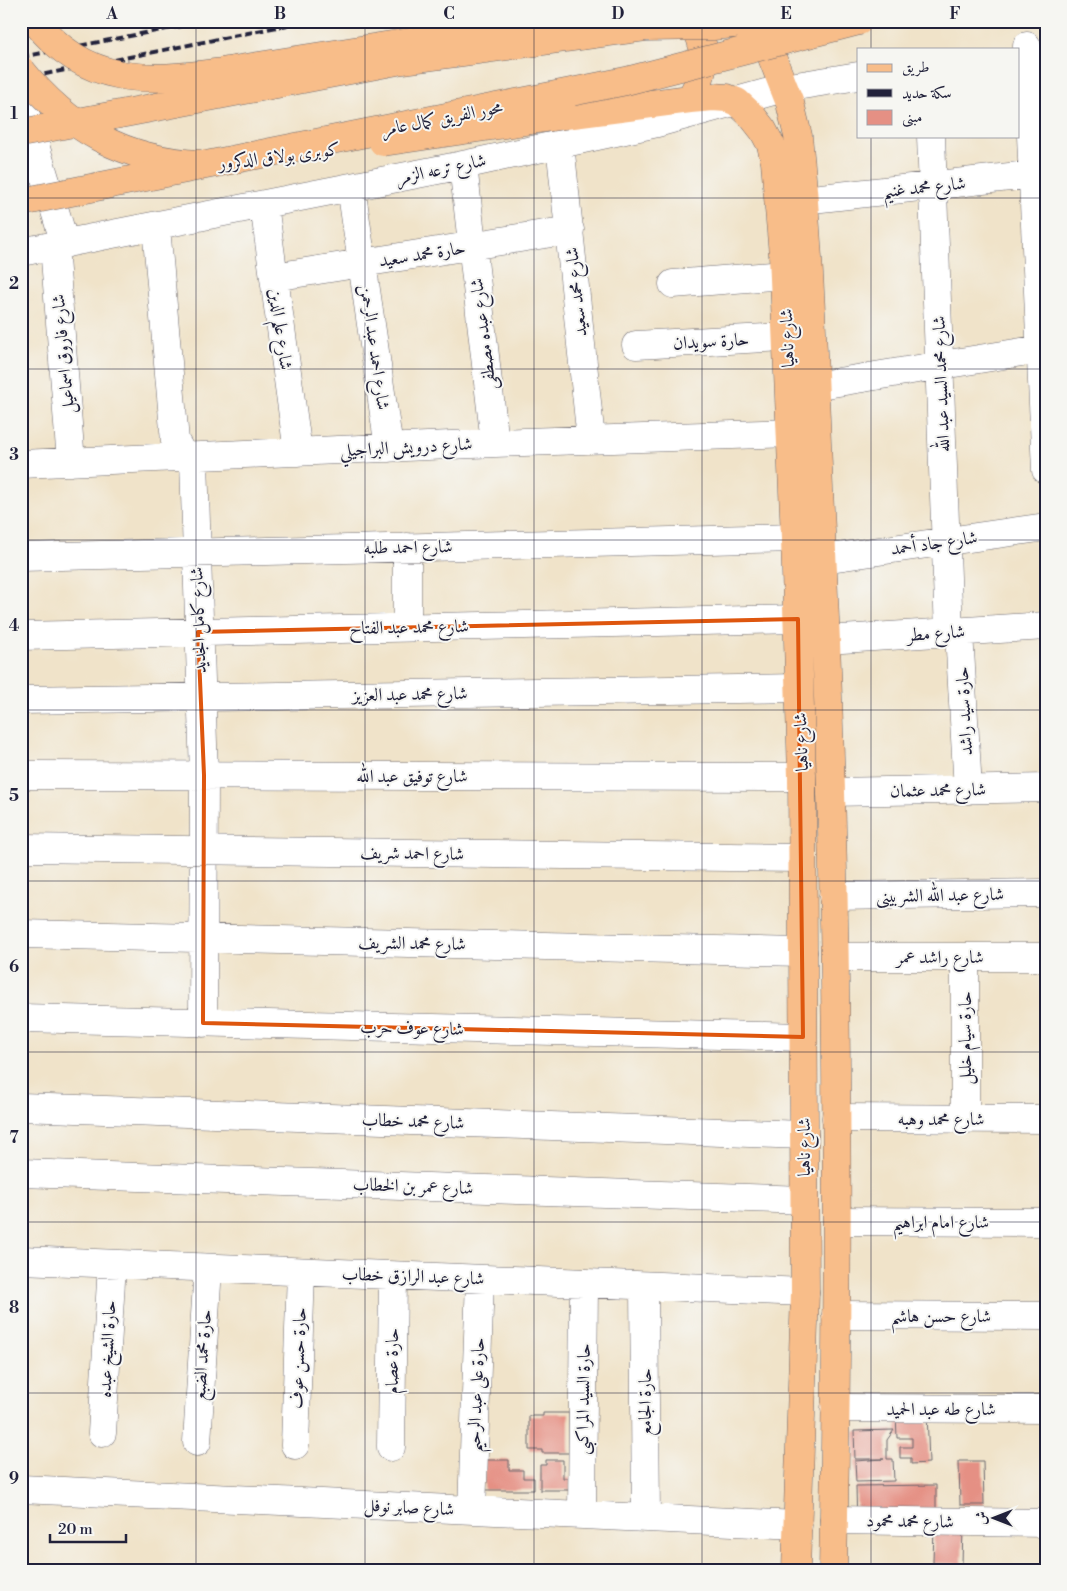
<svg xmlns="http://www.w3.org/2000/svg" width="1067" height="1591" font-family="'Libre Bodoni',Amiri,serif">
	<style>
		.building { fill: #e59084 }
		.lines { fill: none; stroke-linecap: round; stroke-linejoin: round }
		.minor-casing { stroke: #6a666d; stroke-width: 29 }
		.major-casing { stroke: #6a666d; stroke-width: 29 }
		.minor { stroke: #fff; stroke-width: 28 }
		.major { stroke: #f8bd89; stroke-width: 28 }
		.rail { stroke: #22223b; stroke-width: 4; stroke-dasharray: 8 4; stroke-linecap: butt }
		.major-bridge-casing { stroke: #6a666d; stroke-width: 29; stroke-linecap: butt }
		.highway-bridge-casing { stroke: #6a666d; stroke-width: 29; stroke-linecap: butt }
		.major-bridge { stroke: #f8bd89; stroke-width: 28 }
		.highway-bridge { stroke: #f8bd89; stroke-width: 28 }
		.marked { fill: none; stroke: #de560e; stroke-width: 4; stroke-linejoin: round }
		.grid { fill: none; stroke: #22223b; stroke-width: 1; stroke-opacity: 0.55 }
		.labels { text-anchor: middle; stroke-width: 4; stroke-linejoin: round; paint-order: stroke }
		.street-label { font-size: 18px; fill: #22223b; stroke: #f6f6f2 }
		.neatline { fill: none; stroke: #22223b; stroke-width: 2 }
		.grid-label { font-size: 16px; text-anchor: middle; font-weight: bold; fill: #22223b }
	</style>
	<rect width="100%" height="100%" fill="#f6f6f2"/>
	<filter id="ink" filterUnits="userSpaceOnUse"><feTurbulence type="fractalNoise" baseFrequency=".02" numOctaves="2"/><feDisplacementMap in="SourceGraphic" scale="10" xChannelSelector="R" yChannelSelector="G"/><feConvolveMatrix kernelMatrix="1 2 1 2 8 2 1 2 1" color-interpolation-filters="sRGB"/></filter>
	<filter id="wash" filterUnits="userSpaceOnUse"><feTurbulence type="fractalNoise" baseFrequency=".0096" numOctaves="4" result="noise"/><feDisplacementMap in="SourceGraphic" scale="20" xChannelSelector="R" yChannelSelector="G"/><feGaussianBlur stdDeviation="1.12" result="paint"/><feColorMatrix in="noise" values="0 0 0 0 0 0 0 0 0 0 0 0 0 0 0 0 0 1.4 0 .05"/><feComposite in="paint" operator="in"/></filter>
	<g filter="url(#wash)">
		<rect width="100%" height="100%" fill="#f0e3c9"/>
		<g id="blocks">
			<path class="building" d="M927,1412L929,1463L911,1464V1458H900V1447H912V1438H897L896,1413Z
				M543,1413H569V1453H542V1450H529V1416H543Z
				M894,1430L887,1440V1459H893L894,1481L856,1482L855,1461L884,1459H855L854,1431Z
				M484,1460H509V1470H523V1478H534V1490H484Z
				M546,1460H563V1478H571L570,1490H540V1465H546Z
				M959,1461H983L984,1505H960Z
				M936,1485V1515L857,1529L856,1486Z
				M934,1526L963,1528L962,1564L933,1563Z"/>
		</g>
	</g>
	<g filter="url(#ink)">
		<use href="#blocks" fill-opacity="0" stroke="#6a666d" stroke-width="1"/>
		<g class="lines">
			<g class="minor-casing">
				<path id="minor" d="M1027,46L1046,470
					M21,99L65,244
					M931,136L949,633
					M560,144L591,440
					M463,165L495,443
					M351,187L389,448
					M803,200L1046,173
					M264,205L298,452
					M156,227L175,441L182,453L194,461L204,775L203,1023
					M54,246L71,462
					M21,252L463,165L657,123L784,88L858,76
					M274,277L570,230
					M673,284L784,275
					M636,345L786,337
					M814,386L1046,348
					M21,464L495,443L791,433
					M407,547V627
					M21,557L795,538
					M823,559L1046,527
					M959,632L968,790
					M21,636L798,619
					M826,640L1046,626
					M21,700L799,688
					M21,775L802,777
					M831,792L1046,788
					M21,848L802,858
					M833,896L1046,893
					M21,934L803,952
					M835,957H1046
					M965,957V1119
					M21,1018L803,1037
					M21,1107L804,1135
					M836,1118L1046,1119
					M21,1173L804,1200
					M837,1221L1046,1222
					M21,1260L805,1292
					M644,1286L646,1518
					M836,1315L1046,1316
					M835,1408L1046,1409
					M102,1433L112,1264
					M197,1442L208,1268
					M295,1445L301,1272
					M391,1447L393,1276
					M21,1489L798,1525
					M472,1510L480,1279
					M582,1514L584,1283
					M834,1520L1046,1523"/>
			</g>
			<g class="major-casing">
				<path id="major" d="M758,22L790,103L798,136C811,260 814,385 820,510C838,863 840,1216 833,1570
					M690,99C705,75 711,45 690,21
					M565,115L690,99L713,97L727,98L737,102L752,116L763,130L771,145L775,162L783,255L795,538L802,777L805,1292L796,1570"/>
			</g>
			<use href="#minor" class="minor"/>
			<use href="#major" class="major"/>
			<path class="rail" d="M21,57L208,21
				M21,79L307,21"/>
			<g class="major-bridge-casing">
				<path id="major-bridge" d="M35,21C86,86 147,82 221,72L544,21
					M21,70C68,129 125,161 201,164
					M383,142L565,115"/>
			</g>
			<g class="highway-bridge-casing">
				<path id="highway-bridge" d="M21,133L397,61L647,27L713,26L764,21
					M21,202L626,81L859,21"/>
			</g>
			<use href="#major-bridge" class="major-bridge"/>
			<use href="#highway-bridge" class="highway-bridge"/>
		</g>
	</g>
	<path class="marked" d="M798,619L803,1037L203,1023L204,775L198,632Z"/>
	<path class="grid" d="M196,21V1570M365,21V1570M534,21V1570M702,21V1570M871,21V49M871,136V1570M21,198H1046M21,369H1046M21,540H1046M21,710H1046M21,881H1046M21,1052H1046M21,1222H1046M21,1393H1046"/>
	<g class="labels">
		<g class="street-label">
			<text transform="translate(442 118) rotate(-11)" y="6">محور الفريق كمال عامر</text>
			<text transform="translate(279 156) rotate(-7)" y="6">كوبرى بولاق الدكرور</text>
			<text transform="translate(441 169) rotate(-12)" y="6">شارع ترعه الزمر</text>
			<text transform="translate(924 187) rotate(-6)" y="6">شارع محمد غنيم</text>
			<text transform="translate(422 254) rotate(-9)" y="6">حارة محمد سعيد</text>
			<text transform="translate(576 292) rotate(-96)" y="6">شارع محمد سعيد</text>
			<text transform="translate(281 329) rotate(82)" y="6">شارع علم الدين</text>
			<text transform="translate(483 334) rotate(-97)" y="6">شارع عبده مصطفى</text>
			<text transform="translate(787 338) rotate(-92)" y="6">شارع ناهيا</text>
			<text transform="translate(711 341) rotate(-3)" y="6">حارة سويدان</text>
			<text transform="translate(375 347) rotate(82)" y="6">شارع احمد عبد الرحمن</text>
			<text transform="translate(63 354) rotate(-95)" y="6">شارع فاروق اسماعيل</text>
			<text transform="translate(941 384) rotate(-92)" y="6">شارع محمد السيد عبد الله</text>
			<text transform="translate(406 447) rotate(-3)" y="6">شارع درويش البراجيلي</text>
			<text transform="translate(934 543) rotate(-8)" y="6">شارع جاد أحمد</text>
			<text transform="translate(408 547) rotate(-1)" y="6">شارع احمد طلبه</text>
			<text transform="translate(198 620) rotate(-92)" y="6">شارع كامل الجديد</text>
			<text transform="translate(409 627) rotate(-1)" y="6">شارع محمد عبد الفتاح</text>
			<text transform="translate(936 633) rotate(-4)" y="6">شارع مطر</text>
			<text transform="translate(410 694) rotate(-1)" y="6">شارع محمد عبد العزيز</text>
			<text transform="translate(964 711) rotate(-93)" y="6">حارة سيد راشد</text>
			<text transform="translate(801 742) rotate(-92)" y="6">شارع ناهيا</text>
			<text x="412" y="782">شارع توفيق عبد الله</text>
			<text transform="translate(938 790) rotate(-1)" y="6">شارع محمد عثمان</text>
			<text transform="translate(412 853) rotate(1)" y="6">شارع احمد شريف</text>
			<text transform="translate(940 895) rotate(-1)" y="6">شارع عبد الله الشربينى</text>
			<text transform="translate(412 943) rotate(1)" y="6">شارع محمد الشريف</text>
			<text x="940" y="963">شارع راشد عمر</text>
			<text transform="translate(412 1028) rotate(1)" y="6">شارع عوف حرب</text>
			<text transform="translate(965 1038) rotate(-90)" y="6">حارة سيام خليل</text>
			<text x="941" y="1125">شارع محمد وهبه</text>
			<text transform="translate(413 1121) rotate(2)" y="6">شارع محمد خطاب</text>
			<text transform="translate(804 1147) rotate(-90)" y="6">شارع ناهيا</text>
			<text transform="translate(413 1186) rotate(2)" y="6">شارع عمر بن الخطاب</text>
			<text x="941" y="1228">شارع امام ابراهيم</text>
			<text transform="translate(413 1276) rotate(2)" y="6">شارع عبد الرازق خطاب</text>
			<text x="941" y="1322">شارع حسن هاشم</text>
			<text transform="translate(107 1349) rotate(-87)" y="6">حارة الشيخ عبده</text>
			<text transform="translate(202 1355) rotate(-86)" y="6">حارة محمد الضبع</text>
			<text transform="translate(298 1358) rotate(-88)" y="6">حارة حسن عوف</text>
			<text transform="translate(392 1361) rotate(-90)" y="6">حارة عصام</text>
			<text transform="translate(476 1395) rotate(-88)" y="6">حارة على عبد الرحيم</text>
			<text transform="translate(583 1399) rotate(-89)" y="6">حارة السيد المراكبى</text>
			<text transform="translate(645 1402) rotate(-90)" y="6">حارة الجامع</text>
			<text x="941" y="1415">شارع طه عبد الحميد</text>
			<text transform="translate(409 1507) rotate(3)" y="6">شارع صابر نوفل</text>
			<text transform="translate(910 1521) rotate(1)" y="6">شارع محمد محمود</text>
		</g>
	</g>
	<rect width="1067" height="1591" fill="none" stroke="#f6f6f2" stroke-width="55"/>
	<rect x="857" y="48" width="162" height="90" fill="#f6f6f2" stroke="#a1a1a9"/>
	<rect x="867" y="64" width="25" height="8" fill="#f8bd89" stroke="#a1a1a9"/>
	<text x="902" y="72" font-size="15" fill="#22223b">طريق</text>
	<rect x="867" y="89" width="25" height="8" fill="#22223b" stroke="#a1a1a9"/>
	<text x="902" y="98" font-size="15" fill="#22223b">سكة حديد</text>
	<rect x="867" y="110" width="25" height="15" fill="#e59084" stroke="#a1a1a9"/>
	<text x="902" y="122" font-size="15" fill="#22223b">مبنى</text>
	<g transform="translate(994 1518) rotate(270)" stroke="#f6f6f2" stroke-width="4" paint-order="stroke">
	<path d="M0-4L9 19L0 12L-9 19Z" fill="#22223b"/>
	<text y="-8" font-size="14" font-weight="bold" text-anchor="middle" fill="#22223b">ش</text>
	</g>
	<path d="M50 1534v8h76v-8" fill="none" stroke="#22223b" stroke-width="2.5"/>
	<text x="58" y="1534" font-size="15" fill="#22223b" stroke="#f6f6f2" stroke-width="4" paint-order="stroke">20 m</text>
	<rect x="28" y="28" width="1012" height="1536" class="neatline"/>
	<g class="grid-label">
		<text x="112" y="19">A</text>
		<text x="280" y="19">B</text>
		<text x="449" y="19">C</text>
		<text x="618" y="19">D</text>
		<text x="786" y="19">E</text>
		<text x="955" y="19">F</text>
		<text x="14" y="119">1</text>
		<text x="14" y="289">2</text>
		<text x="14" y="460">3</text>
		<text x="14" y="631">4</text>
		<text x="14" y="801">5</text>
		<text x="14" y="972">6</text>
		<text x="14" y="1143">7</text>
		<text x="14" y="1313">8</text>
		<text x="14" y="1484">9</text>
	</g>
</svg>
